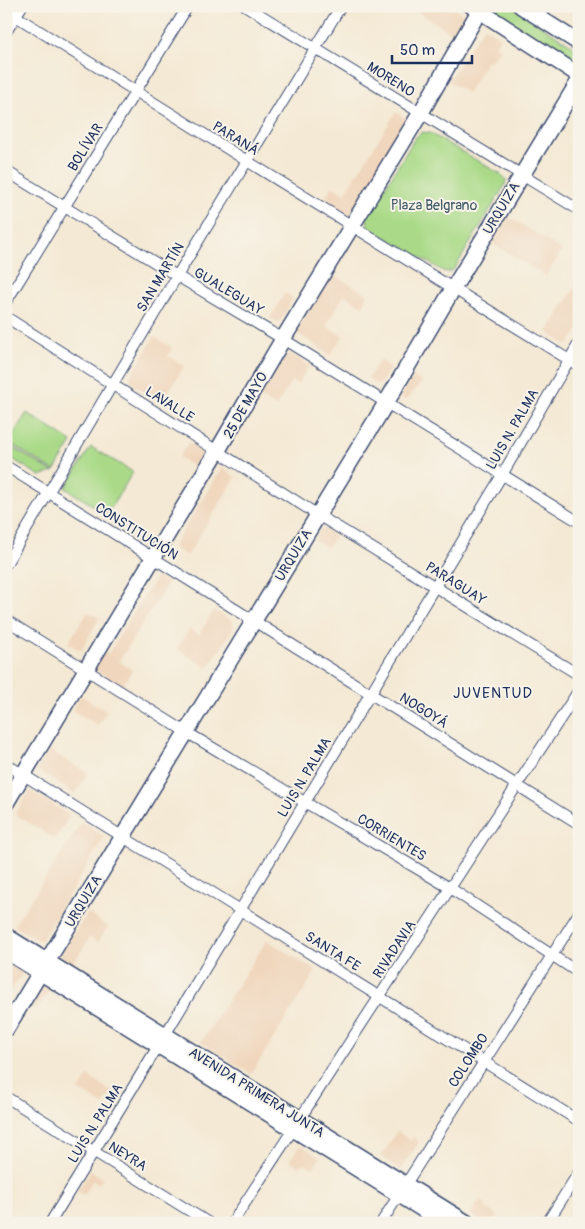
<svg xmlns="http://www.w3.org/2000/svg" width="585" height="1229" font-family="Pangolin,sans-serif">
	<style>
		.built { fill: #f0d6bc }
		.green { fill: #aada88; stroke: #628473 }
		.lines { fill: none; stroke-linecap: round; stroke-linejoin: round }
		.street-casing { stroke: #3c4b70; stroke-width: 12 }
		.secondary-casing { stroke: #3c4b70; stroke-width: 18 }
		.street { stroke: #fff; stroke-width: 10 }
		.secondary { stroke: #fff; stroke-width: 15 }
		.labels { text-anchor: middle; stroke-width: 4; stroke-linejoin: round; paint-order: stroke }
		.street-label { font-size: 14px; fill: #1b2f5e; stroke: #f7f3e8 }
		.park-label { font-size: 14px; fill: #3f5a68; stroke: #f7f3e8 }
		.neighbourhood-label { font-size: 15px; letter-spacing: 1px; fill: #1b2f5e; stroke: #f7f3e8 }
	</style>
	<rect width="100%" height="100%" fill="#f7f3e8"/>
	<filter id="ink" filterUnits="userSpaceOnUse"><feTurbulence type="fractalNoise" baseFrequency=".02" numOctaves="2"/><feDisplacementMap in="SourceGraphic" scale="10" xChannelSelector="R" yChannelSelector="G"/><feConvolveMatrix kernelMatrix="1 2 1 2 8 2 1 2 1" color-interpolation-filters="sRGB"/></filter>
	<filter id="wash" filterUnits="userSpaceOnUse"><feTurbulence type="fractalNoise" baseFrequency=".0096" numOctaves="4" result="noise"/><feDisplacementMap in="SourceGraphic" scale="20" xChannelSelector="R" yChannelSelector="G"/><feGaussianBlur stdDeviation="1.12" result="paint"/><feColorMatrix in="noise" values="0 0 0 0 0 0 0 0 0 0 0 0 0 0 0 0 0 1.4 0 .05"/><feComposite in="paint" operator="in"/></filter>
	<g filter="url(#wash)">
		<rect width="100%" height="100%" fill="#f4e9d4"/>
		<path class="built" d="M409,6H450L470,19L458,37Z
			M484,27L500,37L495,46L500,49L491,61L488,60L467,93L448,81Z
			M396,112L409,121L348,218L321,203L332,187L345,193Z
			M508,216L562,250L546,276L491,243Z
			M332,274L368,294L363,306L344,295L326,326L343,336L330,355L296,332Z
			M577,284L579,285V329L568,345L547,332Z
			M285,293L293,298L281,320L277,322L270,318Z
			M154,337L172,348L168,356L184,366L162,402L132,384L130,377Z
			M289,353L309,365L298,384L291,381L276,407L260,397L285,356Z
			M380,360L390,367L381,384H375L368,378Z
			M413,377L422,382L406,400L400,397Z
			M189,442L203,453L194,467L179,457Z
			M222,468L236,477L187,556L173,547Z
			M324,528L336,535L328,548L314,540L321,529Z
			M157,576L168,583L119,661L132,670L122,686L94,669L104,652L108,654Z
			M214,610L233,621L234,627L208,668L177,649L189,629L199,635Z
			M88,612L99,618L81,651L68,643Z
			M81,696L107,711L98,725L72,710Z
			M49,750L88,773L75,794L37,770Z
			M30,790L70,815L55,839L15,814Z
			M82,822L104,837L41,941L14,926Z
			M88,913L108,927L98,942L90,937L72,965L59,957Z
			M267,940L316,971L251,1074L201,1042Z
			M6,958L25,969L10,992L6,990Z
			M47,984L51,987L36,1010L28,1004L38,988Z
			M88,1076L112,1092L103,1105L79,1090Z
			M397,1131L411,1141L413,1137L419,1142L401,1170L381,1157Z
			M299,1146L304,1147L320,1158L313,1168L304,1163L300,1167L290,1160Z
			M91,1171L103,1178L99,1184L93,1180L84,1195L77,1191Z
			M480,1200L486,1205L485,1207L498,1216L494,1223H484L470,1214Z"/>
		<path class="green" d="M491,6H511L579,50V66L491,11Z
			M422,132L430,133L502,175L506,180L505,185L455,268L449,272L443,271L368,227L367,217L415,138Z
			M27,413L72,442L54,471L8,442Z
			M6,443L7,444L53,472L40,476L6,455Z
			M91,447L133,472L107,514L65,488Z"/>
	</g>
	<g filter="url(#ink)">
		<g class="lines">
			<g class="street-casing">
				<path id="street" d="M246,6L579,210
					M6,10L247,161L579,366
					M6,32L22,6
					M6,171L177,276L283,339L579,522
					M6,302L188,6
					M6,317L318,515L579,675
					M6,466L579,824
					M6,564L177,276L341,6
					M6,620L186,732L450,888L579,973
					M6,764L579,1121
					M6,1097L209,1223
					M50,1223L171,1025L502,475L579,343
					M232,1223L579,690
					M381,1223L579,913
					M547,1223L579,1172"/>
			</g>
			<g class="secondary-casing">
				<path id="secondary" d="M472,6L579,75
					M521,6L579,43
					M6,803L218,450L283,339L420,114L482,6
					M6,936L467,1223
					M6,951L445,1223
					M6,1029L386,403L454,287L579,81"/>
			</g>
			<use href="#street" class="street"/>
			<use href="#secondary" class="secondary"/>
		</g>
	</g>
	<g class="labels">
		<g class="street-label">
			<text transform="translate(391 79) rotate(32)" y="5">MORENO</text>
			<text transform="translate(236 138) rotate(32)" y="5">PARANÁ</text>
			<text transform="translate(85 147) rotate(-58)" y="5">BOLÍVAR</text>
			<text transform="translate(501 208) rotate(-59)" y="5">URQUIZA</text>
			<text transform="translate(160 277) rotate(-59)" y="5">SAN MARTÍN</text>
			<text transform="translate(229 291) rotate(31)" y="5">GUALEGUAY</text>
			<text transform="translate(170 404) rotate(32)" y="5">LAVALLE</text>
			<text transform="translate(245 405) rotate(-60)" y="5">25 DE MAYO</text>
			<text transform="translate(512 429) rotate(-60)" y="5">LUIS N. PALMA</text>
			<text transform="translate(137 531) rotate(32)" y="5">CONSTITUCIÓN</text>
			<text transform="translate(293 555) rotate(-59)" y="5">URQUIZA</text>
			<text transform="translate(456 583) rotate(32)" y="5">PARAGUAY</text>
			<text transform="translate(424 710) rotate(32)" y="5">NOGOYÁ</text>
			<text transform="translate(304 777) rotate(-59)" y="5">LUIS N. PALMA</text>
			<text transform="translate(392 837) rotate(31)" y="5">CORRIENTES</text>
			<text transform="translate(83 901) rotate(-59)" y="5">URQUIZA</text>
			<text transform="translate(394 949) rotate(-57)" y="5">RIVADAVIA</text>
			<text transform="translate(333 951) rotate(32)" y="5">SANTA FE</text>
			<text transform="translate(468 1060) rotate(-57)" y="5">COLOMBO</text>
			<text transform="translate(257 1092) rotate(32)" y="5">AVENIDA PRIMERA JUNTA</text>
			<text transform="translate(95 1123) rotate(-58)" y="5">LUIS N. PALMA</text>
			<text transform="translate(128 1156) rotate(32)" y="5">NEYRA</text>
		</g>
		<g class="park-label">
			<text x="434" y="210">Plaza Belgrano</text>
		</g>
		<g class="neighbourhood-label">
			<text x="493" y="698">JUVENTUD</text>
		</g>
	</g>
	<rect width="585" height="1229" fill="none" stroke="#f7f3e8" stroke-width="25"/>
	<path d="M392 55v8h80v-8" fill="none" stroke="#1b2f5e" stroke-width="2.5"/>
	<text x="400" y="55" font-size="15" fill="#1b2f5e" stroke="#f7f3e8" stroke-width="4" paint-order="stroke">50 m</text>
</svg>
